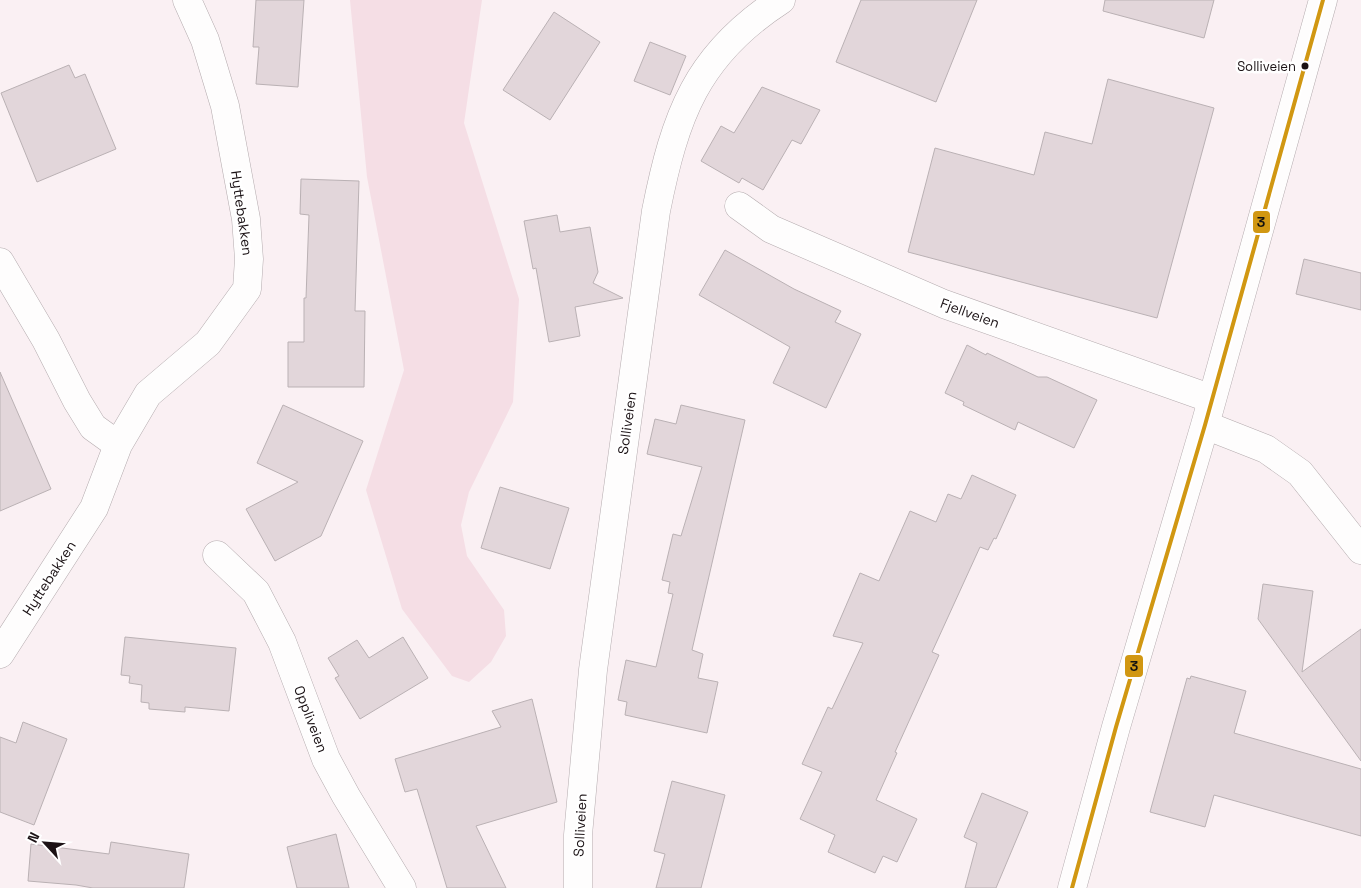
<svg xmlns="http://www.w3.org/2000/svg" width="1361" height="888" font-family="'Space Grotesk',sans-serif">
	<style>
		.green { fill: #f5dee5 }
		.building { fill: #e2d6da; stroke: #bab1b4 }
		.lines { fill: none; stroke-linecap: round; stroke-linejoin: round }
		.minor-casing { stroke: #b4abae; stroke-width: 29 }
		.minor { stroke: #fefdfd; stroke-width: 28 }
		.bus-1-casing { stroke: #fff; stroke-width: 8 }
		.bus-1 { stroke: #d19712; stroke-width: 4 }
		.bus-dot { fill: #1b1215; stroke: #fff; stroke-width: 2 }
		.labels { text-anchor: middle; stroke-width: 5; stroke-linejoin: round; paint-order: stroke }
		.bus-label { font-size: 13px; fill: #1b1215; stroke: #fff; text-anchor: end }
		.street-label { font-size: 14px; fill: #1b1215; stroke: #fff }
		.line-badge { stroke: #fff; stroke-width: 2 }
		.pale-badge-label { font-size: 14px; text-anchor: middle; font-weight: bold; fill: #111 }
	</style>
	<rect width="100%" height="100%" fill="#faf0f3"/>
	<path class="green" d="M350,0H482L464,123L519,299L513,402L469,492L461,525L467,556L504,610L506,636L491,662L469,682L452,676L402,609L366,490L404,370L367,177Z"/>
	<path class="building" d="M256,0H304L298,87L256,84L259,47H253Z
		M861,0H977L936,102L836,62Z
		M1105,0H1214L1204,38L1103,11Z
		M554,12L600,42L550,120L503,90Z
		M650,42L686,56L670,95L634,81Z
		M69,65L75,78L85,74L116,149L37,182L1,93Z
		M1108,79L1214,108L1157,318L908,252L935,148L1034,175L1045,132L1092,144Z
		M762,87L820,110L801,144L792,140L763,190L742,178L739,183L701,161L721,126L734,133Z
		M301,179L359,181L355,311H365L364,387H288V342H304V298H306L309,215L300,214Z
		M557,215L560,232L590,227L598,272L593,283L623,298L575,307L580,336L549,342L536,268L533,269L524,221Z
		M725,250L794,289L841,311L835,322L861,334L826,408L773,383L790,347L699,295Z
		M1304,259L1361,273V310L1296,294Z
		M967,345L986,355L987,353L1038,377H1047L1097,400L1074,448L1018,422L1015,430L963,405L964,402L945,393Z
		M0,372L51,489L0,511Z
		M283,405L363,441L321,536L275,561L246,509L298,482L257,463Z
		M681,405L745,420L692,650L703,654L698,678L718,682L707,733L625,715L627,702L618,700L626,660L656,667L673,594L668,593L670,582L662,580L673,534L681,536L702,467L647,454L655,419L676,424Z
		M972,475L1016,495L996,539L994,538L988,550L980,547L932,652L939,655L895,752L897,753L876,800L917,819L897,862L883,856L875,873L828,852L835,835L800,819L822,772L802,764L828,707L832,709L863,643L833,636L860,573L879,581L910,511L936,522L948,494L961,499Z
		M500,487L569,508L550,569L481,548Z
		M1263,584L1313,591L1302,672L1361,629V761L1258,619Z
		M125,637L236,648L229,711L185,707V712L149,709V703L141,702L142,685L129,683L130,676L121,675Z
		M403,637L428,678L360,719L335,678L339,676L328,658L357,640L369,658Z
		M1191,676L1246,691L1234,733L1361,769V836L1214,795L1205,827L1150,812L1187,678L1190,679Z
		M532,699L557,802L476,826L506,888H447L417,789L405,792L395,759L501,727L492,711Z
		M23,722L67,739L34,825L0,812V737L16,743Z
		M672,781L725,795L701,888H656L665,854L654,851Z
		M982,793L1028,812L996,888H965L977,843L964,837Z
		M336,834L349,888H297L287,847Z
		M111,842L189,854L184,888H93L76,885L28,881L31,844L109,854Z"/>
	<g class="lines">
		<g class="minor-casing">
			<path id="minor" d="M739,206L771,229L944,304L1212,399
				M0,262L46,340L77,401L93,427L118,445
				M1205,425L1266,449L1300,473L1361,550
				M217,555L256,592L282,642L326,759L346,796L402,888
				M0,654L94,508L118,445L148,394L208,343L247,289L249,259L246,219L225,106L205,40L187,0
				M578,888V835L593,670L656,211C675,116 696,55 781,0
				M1072,888L1116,727L1205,425L1323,0"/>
		</g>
		<use href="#minor" class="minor"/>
		<g class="bus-1-casing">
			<path id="bus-1" d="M1072,888L1116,727L1205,425L1323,0"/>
		</g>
		<use href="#bus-1" class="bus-1"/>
	</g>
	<circle class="bus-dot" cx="1305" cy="66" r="4.5"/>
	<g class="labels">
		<g class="bus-label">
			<text x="1296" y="71">Solliveien</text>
		</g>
		<g class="street-label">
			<text transform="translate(242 213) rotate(82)" y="5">Hyttebakken</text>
			<text transform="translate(970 313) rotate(20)" y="5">Fjellveien</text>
			<text transform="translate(627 423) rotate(-82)" y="5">Solliveien</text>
			<text transform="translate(49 578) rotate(-57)" y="5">Hyttebakken</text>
			<text transform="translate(311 719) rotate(69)" y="5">Oppliveien</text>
			<text transform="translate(580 825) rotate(-87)" y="5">Solliveien</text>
		</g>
	</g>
	<g class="line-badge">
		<rect x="1252" y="210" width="19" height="24" rx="5" fill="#d19712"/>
		<rect x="1124" y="654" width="20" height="24" rx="5" fill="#d19712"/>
	</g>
	<g class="pale-badge-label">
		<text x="1261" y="227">3</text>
		<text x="1134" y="671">3</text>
	</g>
	<g transform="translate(45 843) rotate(296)" stroke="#ffffff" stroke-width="4" paint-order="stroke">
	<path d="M0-4L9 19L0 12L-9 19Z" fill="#1b1215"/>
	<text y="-8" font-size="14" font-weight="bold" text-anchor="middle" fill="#1b1215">N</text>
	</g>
</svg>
